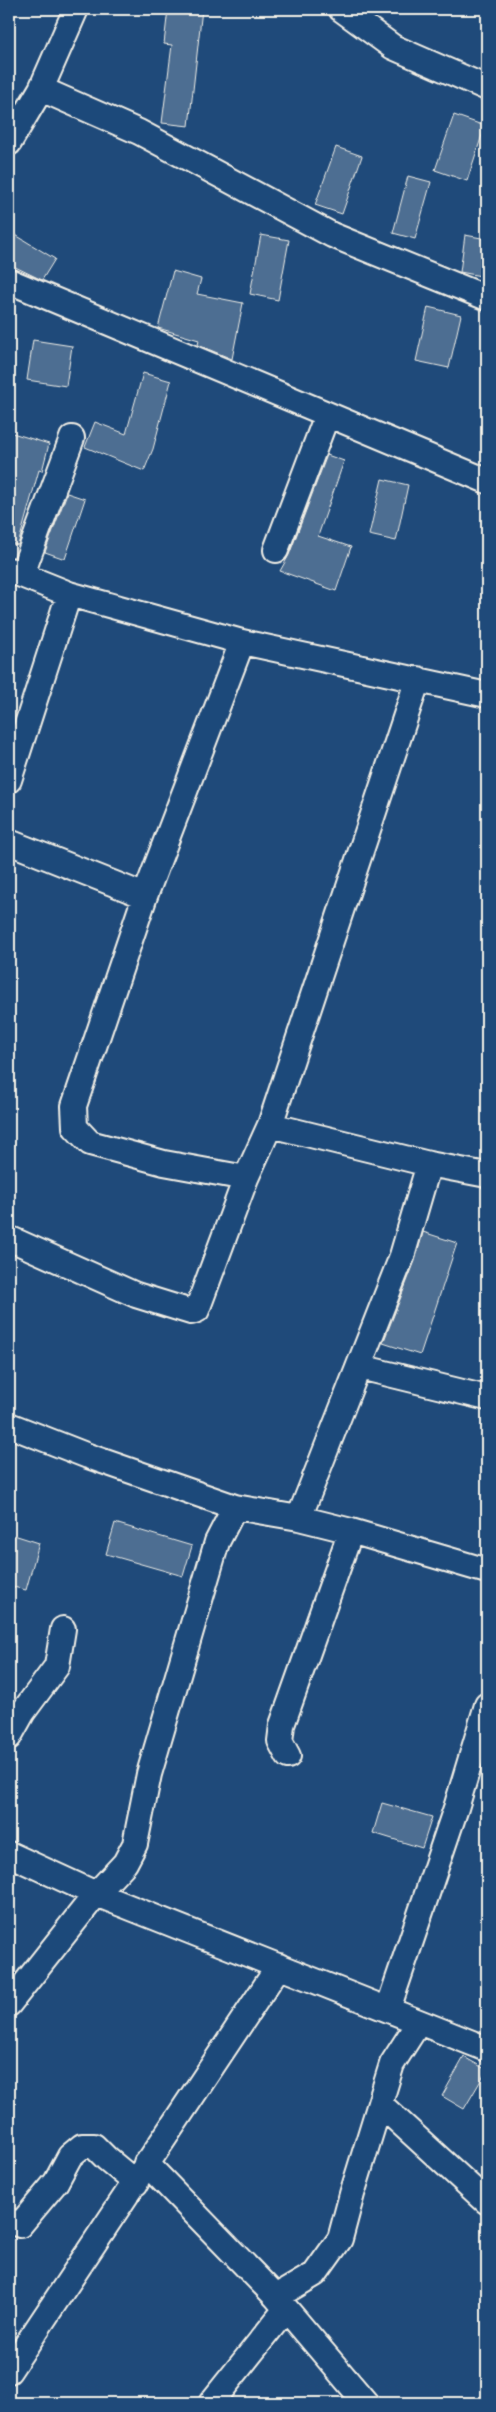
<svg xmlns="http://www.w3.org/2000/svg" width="496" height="2412" font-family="Delius,sans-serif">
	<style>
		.building { fill: #4d6e92; stroke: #f4f1e8 }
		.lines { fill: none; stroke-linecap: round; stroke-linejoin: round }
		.minor-casing { stroke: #f4f1e8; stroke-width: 28 }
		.minor { stroke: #1f4a7a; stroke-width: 24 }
	</style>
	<rect width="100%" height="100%" fill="#1f4a7a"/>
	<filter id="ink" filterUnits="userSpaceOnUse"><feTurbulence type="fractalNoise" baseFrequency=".02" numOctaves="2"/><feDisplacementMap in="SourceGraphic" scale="10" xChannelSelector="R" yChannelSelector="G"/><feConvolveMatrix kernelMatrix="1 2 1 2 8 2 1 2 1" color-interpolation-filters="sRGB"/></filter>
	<g filter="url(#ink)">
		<path class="building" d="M168,9H202L189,126L162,123L172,45L164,44Z
			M454,115L485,126L467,181L435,170Z
			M336,147L362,156L342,214L315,205Z
			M408,176L431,182L415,239L393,233Z
			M9,231L55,259L42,280L9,264Z
			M261,235L289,240L278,300L250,294Z
			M465,235L487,239L481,276L460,272Z
			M173,271L201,279L197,294L243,303L232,359L198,345L199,340L158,328Z
			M428,307L461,315L449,368L416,361Z
			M33,340L72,346L66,386L27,380Z
			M143,373L171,381L153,449L144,471L85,447L95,422L126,434Z
			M9,432L49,444L42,471L39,470L18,545L9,543Z
			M327,455L344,461L318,536L351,547L336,591L280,571L289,555Z
			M382,479L408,485L396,541L369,535Z
			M67,493L85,499L65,559L45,552Z
			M423,1232L457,1243L420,1355L383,1343L415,1261Z
			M115,1523L192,1546L183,1576L106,1554Z
			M14,1535L39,1543L26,1590L9,1586V1553Z
			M382,1803L432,1817L422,1848L373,1833Z
			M464,2057L487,2070L464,2109L442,2096Z"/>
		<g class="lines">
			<g class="minor-casing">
				<path id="minor" d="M341,9L393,47L487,88
					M41,89L139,132L332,235L487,298
					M9,143L41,89L76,9
					M9,281L487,481
					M276,550L327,415
					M9,570L69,594L242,642L487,695
					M22,574L72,438
					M242,642L145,896L74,1106L75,1127L90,1143L164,1163L246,1178
					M9,780L69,594
					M9,842L145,896
					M270,1125L429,1164L487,1175
					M9,1241L13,1240L136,1295L191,1312L197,1310L246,1178L270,1125L418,679
					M360,1367L487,1398
					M9,1425L88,1456L235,1507L299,1518L351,1531L487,1571
					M299,1518L402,1256L429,1164
					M9,1737L23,1712L57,1666L63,1629
					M288,1756L280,1741L282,1725L351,1531
					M9,1854L96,1894L487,2049
					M9,2004L96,1894L125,1863L135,1844L149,1774L217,1542L235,1507
					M388,2009L456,1808L487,1705
					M381,2105L487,2202
					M146,2163L276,2297L366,2403
					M9,2221L20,2225L56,2182L70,2156L82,2146H94L107,2159L136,2183
					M276,2297L315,2274L340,2239L352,2194L392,2064L419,2022
					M9,2371L279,1966
					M211,2403L286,2309"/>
			</g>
			<use href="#minor" class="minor"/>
		</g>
	</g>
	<rect width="496" height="2412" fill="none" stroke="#1f4a7a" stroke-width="30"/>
	<rect x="15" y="15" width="466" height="2382" fill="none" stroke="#f4f1e8" stroke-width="2" filter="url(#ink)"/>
</svg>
